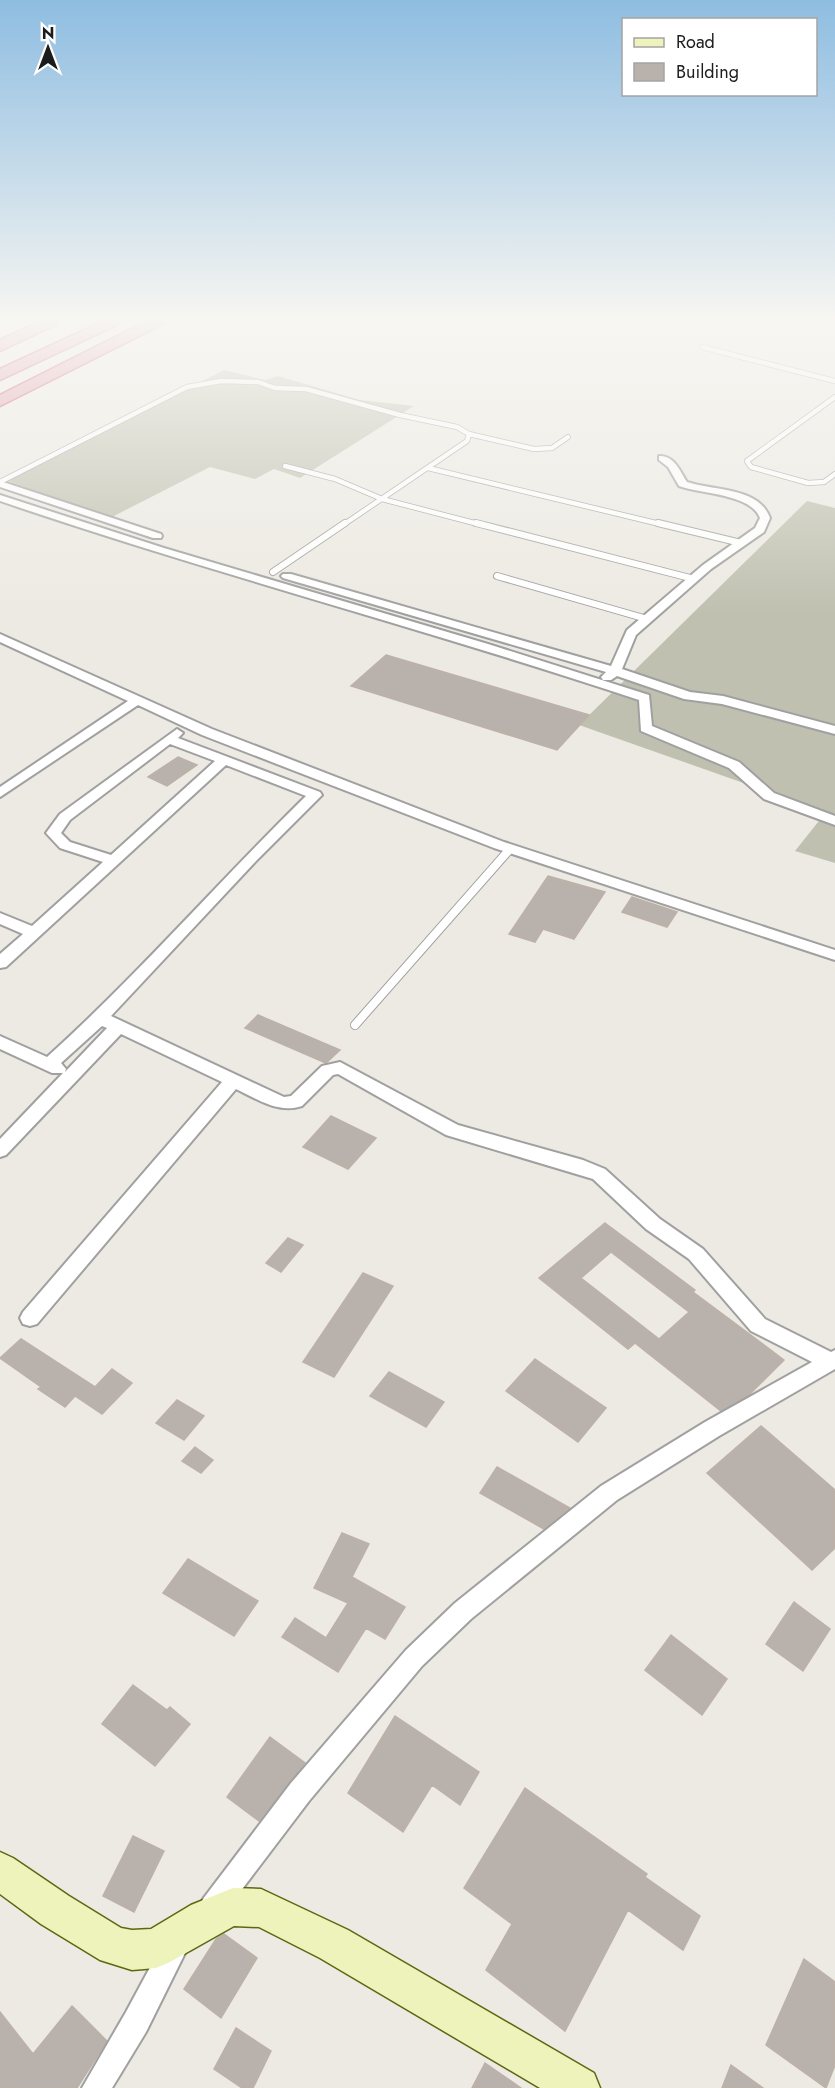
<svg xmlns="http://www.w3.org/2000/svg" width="835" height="2088" font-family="Jost,sans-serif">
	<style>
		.construction { fill: #c0c0b0 }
		.building { fill: #b9b2ac; stroke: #bdb1a7; stroke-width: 1.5; fill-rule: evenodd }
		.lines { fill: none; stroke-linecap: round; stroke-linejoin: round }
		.lane-far2-casing { stroke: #a0a0a0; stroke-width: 6 }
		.lane-far1-casing { stroke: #a0a0a0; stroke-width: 8 }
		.lane-casing { stroke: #a0a0a0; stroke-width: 10 }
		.street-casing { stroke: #a0a0a0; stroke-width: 4 }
		.secondary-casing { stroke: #5c680f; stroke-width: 3 }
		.highway-casing { stroke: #c73462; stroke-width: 3 }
		.lane-far2 { stroke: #fff; stroke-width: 4.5 }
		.lane-far1 { stroke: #fff; stroke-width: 6 }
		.lane { stroke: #fff; stroke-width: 8 }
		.street { fill: #fff; fill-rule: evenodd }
		.secondary { fill: #eef3bb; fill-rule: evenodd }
		.highway { fill: #de919d; fill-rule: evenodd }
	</style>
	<rect width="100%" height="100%" fill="#edeae3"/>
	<path class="construction" d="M224,370L265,380L278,376L360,400L414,406L300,478L274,469L255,479L210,467L110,518L8,481Z
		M807,501L835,508V863L795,851L826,812L579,725Z"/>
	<path class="building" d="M386,655L589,715L557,750L351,686Z
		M178,757L197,765L167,786L148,777Z
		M548,876L605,892L574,939L543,929L535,942L509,934Z
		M632,897L677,912L667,927L622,912Z
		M258,1015L340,1050L326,1063L245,1028Z
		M331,1116L376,1138L348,1169L303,1147Z
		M605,1223L695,1290L693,1292L784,1360L749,1395L721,1411L635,1343L628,1349L539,1278ZM611,1252L689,1312L659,1339L581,1278Z
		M288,1238L303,1245L281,1272L266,1263Z
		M363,1273L393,1286L334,1377L303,1362Z
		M21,1339L95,1387L112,1369L132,1383L102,1414L75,1396L65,1407L38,1389L41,1387L0,1358Z
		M535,1359L606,1408L578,1442L506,1391Z
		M389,1372L444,1402L426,1427L370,1396Z
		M177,1400L204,1416L184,1440L156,1423Z
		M761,1426L835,1490V1548L812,1570L707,1473Z
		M195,1447L213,1460L201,1473L182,1461Z
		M497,1467L570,1508L544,1529L480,1493Z
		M342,1533L369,1544L352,1577L405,1607L385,1639L366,1628L338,1672L282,1637L295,1618L326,1638L348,1603L314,1588Z
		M188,1559L258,1601L234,1636L163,1593Z
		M794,1602L830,1629L803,1671L766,1644Z
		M671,1635L727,1679L702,1715L645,1670Z
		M133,1685L167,1710L170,1707L190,1724L155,1766L102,1724Z
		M395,1716L479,1772L460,1805L432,1785L403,1832L348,1793Z
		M270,1737L305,1763L259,1821L227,1797Z
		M525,1788L647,1874L645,1877L700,1916L683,1950L628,1910L565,2031L486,1970L512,1924L464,1888Z
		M133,1836L164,1851L134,1912L103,1896Z
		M224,1934L257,1958L221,2018L184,1989L216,1939Z
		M804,1959L835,1982V2065L826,2088L766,2045Z
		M72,2006L107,2041L77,2088H0V2012L33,2054Z
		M236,2028L271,2051L253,2088H242L214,2069Z
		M485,2063L521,2088H472Z
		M731,2065L763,2088H722Z"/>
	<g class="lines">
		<g class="lane-far2-casing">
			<path id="lane-far2" d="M702,347L835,381
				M835,397L747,461L751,467L808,483L824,482L835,474
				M469,434L534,449L552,448L568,437
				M285,466L335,479L382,499L482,525
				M428,468L664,525
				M0,482L187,387L221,381L258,382L275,388L306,389L400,415L457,427L469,434L467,441L343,525"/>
		</g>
		<g class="lane-far1-casing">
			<path id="lane-far1" d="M476,523L694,579
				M658,523L741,543
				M273,572L345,523
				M497,576L647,619"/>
		</g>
		<g class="lane-casing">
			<path id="lane" d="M355,1025L510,849"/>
		</g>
		<g class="street-casing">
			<path id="street" d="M659,456C674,455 680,471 687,482C714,491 759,487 770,518L764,532L711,569L636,635L622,669L690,692L723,696L835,726V734L722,704L684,699L617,676L611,680H603L601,677L606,672L283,578L281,576L283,574H291L611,666L627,630L703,565L755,528L760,518C751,494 702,494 679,486L668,467L659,460Z
				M0,481L161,534L162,536L161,538H153L0,487Z
				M0,495L164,548L488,644L649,695L652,726L739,762L774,793L835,816V825L764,799L729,768L641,731L639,700C427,629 211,573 0,501Z
				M0,634L212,729L504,842L835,950V960L494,848L202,735L138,705L0,797V787L128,701L0,642Z
				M177,729L183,733L178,738L320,792L322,795L257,860L111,1016L284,1097L291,1096L322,1066L340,1062L458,1125L583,1160L605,1169L660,1219L703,1249L765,1319L831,1352L835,1350V1369L719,1436L617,1500L471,1619L422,1666L309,1801L221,1917L212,1921L203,1917L199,1908L203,1899L291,1783L406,1650L455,1603L601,1486L705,1422L812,1362L751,1331L689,1259L646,1229L593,1179L446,1135L338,1074L333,1075L302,1106C278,1114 257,1099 236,1089L37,1324L30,1326L23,1324L20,1318L23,1312L222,1082L121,1034L6,1155L0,1157V1139L63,1073H52L0,1049V1036L47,1057C138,975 218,882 306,796L226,765L6,967L0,968V954L23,934L0,924V913L32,926L103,862L60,848L46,833L60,814ZM170,744L215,761L111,855L70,842L61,833L70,820ZM102,1026L107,1028L65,1072L66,1069L61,1063Z
				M176,1932L185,1936L189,1945L146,2032L112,2088H82L126,2012L167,1936Z"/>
		</g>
		<g class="secondary-casing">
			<path id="secondary" d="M0,1852L13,1858L69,1896L121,1928L132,1930L151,1929L191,1905L233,1888L261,1889L348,1930L594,2073L600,2088H540L320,1958L259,1927L234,1926L170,1962L156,1968L132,1970L100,1960L41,1924L0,1894Z"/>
		</g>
		<g class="highway-casing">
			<path id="highway" d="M39,322H57L55,325L0,351V340Z
				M101,322H119L117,325L0,380V369Z
				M145,322H163L161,325L0,406V395Z"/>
		</g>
		<use href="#lane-far2" class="lane-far2"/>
		<use href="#lane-far1" class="lane-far1"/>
		<use href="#lane" class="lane"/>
		<use href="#street" class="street"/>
		<use href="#secondary" class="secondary"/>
		<use href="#highway" class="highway"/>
	</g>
	<linearGradient id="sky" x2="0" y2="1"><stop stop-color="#8ebde1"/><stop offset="0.52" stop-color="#f7f6f2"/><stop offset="1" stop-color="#f7f6f2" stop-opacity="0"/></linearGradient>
	<rect width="835" height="614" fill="url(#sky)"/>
	<rect x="622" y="18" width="195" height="78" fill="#ffffff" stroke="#a4a4a4" stroke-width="1.5"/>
	<rect x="634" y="38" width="30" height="9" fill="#eef3bb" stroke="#a4a4a4" stroke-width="1.5"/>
	<text x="676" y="48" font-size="18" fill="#1c1c1c">Road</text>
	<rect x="634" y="63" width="30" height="18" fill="#b9b2ac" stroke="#a4a4a4" stroke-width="1.5"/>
	<text x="676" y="78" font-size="18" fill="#1c1c1c">Building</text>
	<g transform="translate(48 48)" stroke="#ffffff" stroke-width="4.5" paint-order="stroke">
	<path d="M0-4.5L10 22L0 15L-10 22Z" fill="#1c1c1c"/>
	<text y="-9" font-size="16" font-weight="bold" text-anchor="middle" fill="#1c1c1c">N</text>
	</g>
</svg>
